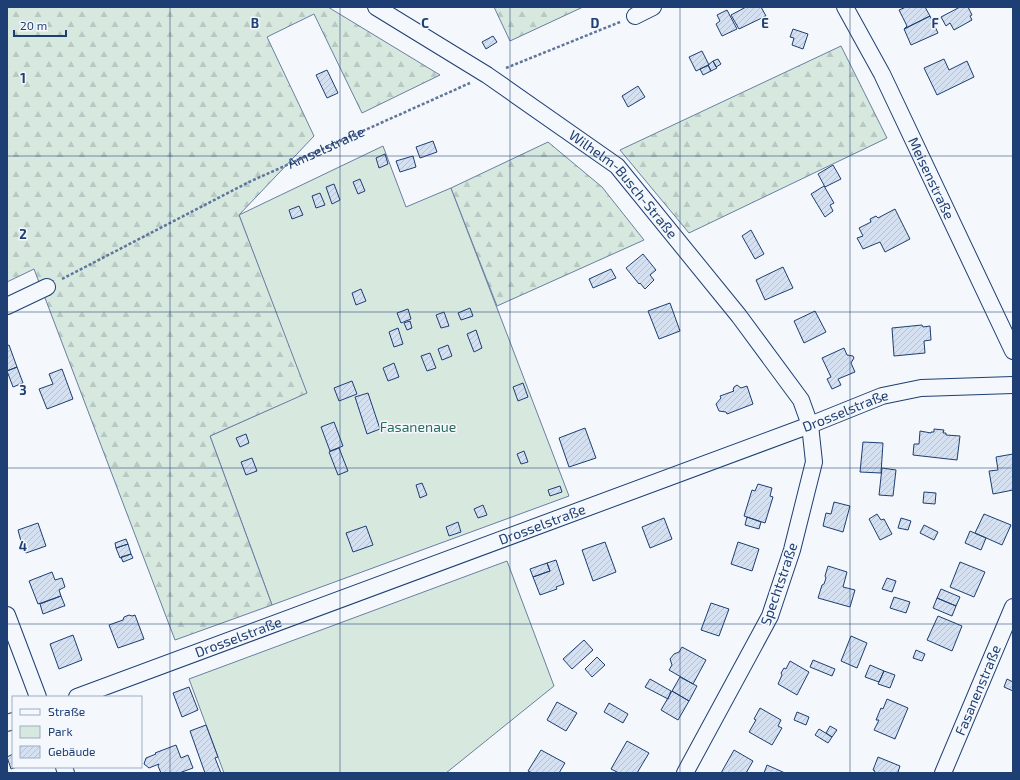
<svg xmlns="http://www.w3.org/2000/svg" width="1020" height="780" font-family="'Exo 2',sans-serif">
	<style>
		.green { fill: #d7e8df; stroke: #687fa3 }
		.forest { fill: url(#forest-firs); stroke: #687fa3 }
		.building { fill: url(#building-hatch); stroke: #1d3f73 }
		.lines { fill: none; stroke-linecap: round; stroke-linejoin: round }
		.street-casing { stroke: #1d3f73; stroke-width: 18 }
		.path { stroke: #5e769c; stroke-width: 2.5; stroke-dasharray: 3 2; stroke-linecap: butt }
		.street { stroke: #f4f7fb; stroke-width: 16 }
		.grid { fill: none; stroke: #1d3f73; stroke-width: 1; stroke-opacity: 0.55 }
		.labels { text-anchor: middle; stroke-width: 3; stroke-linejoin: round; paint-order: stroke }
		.street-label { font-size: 14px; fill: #1d3f73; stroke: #f4f7fb }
		.park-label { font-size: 14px; fill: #2c6c60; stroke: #f4f7fb }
		.grid-label { font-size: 13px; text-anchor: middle; font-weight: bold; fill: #1d3f73; stroke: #f4f7fb; stroke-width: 3; stroke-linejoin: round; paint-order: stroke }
	</style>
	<defs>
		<pattern id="forest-firs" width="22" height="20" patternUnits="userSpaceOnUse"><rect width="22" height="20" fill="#d7e8df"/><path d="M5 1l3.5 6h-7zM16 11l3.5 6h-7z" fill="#b8c8c3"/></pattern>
		<pattern id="building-hatch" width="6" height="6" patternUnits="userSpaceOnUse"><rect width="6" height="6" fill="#d5e0f0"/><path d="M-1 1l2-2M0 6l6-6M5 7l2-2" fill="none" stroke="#b6c1d1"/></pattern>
	</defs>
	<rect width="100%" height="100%" fill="#f4f7fb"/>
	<path class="green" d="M383,146L406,207L451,188L569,496L272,605L210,436L306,393L239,215Z
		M507,561L554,686L446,773H224L189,679Z"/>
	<path class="forest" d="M7,7H328L440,75L362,113L314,14L267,37L314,136L239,215L307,393L210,436L272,605L175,640L34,269L7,282Z
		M494,7H583L510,41Z
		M841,46L887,138L689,233L620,150Z
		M548,142L602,187L644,240L497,306L451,188Z"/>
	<path class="building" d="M746,7H761L766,16L739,29L731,15Z
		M906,7H925L930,16L904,29L907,26L899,10Z
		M960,7H968L972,15L970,16L972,20L954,30L950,23L946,26L941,17Z
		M727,10L737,29L722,36L716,24L720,21L717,15Z
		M930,16L938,33L911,45L904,29Z
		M793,29L808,34L803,49L792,45L794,38L790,37Z
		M493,36L497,42L486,49L482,42Z
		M702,51L709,65L696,71L689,57Z
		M718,59L721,64L716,67L713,61Z
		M944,59L949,70L967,61L974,77L937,95L924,68Z
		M713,61L717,68L711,71L708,65Z
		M708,65L711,71L703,75L700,69Z
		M327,70L338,93L327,98L316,75Z
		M638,86L645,97L628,107L622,96Z
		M433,141L437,152L420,158L416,147Z
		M385,154L388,164L379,168L376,158Z
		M413,156L416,167L400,172L396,161Z
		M833,165L841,179L825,187L818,174Z
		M360,179L365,191L358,194L353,182Z
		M334,184L340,200L332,204L326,187Z
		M824,186L834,203L830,205L833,211L825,217L811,194Z
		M320,193L325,205L316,208L312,196Z
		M299,206L303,215L292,219L289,210Z
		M895,209L910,239L885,252L880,242L863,249L857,238L863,236L859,228L871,222L870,219L876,216L878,218Z
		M751,230L764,254L755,259L742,236Z
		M643,254L656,270L650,275L654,280L645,289L640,283L639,284L626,268Z
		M783,267L793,288L765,300L756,280Z
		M611,269L616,278L593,288L589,279Z
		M361,289L366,301L356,305L352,293Z
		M670,303L680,331L659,339L648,311Z
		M470,308L473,316L461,320L458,313Z
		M408,309L411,319L401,323L397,313Z
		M815,311L826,332L804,343L794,321Z
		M444,312L449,326L441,328L436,315Z
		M410,321L412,328L407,330L404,323Z
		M922,325L923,327L930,326L931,340L924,341L925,353L894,356L892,328Z
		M398,328L403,344L394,347L389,332Z
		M476,330L482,348L474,352L467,334Z
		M9,345L17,367L7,371V346Z
		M448,345L452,356L442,360L438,349Z
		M844,348L847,355L853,356L854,358L851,363L855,372L838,379L841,385L832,389L827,379L831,377L822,358Z
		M430,353L436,368L427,371L421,356Z
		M394,363L399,377L388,381L383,368Z
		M17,367L23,383L13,387L7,371Z
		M62,369L73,399L47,409L39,389L53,384L49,374Z
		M352,381L357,394L339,401L334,388Z
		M523,383L528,397L518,401L513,387Z
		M737,385L741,388L747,386L753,404L727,414L726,412L719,411L716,404L721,398L720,396L734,391L733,390L734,387Z
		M368,393L380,429L367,434L355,397Z
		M334,422L343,446L330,451L321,427Z
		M585,428L596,458L569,467L559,438Z
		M934,429L944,430L943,433H946V435L960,436L957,460L913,455L914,444H919L920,431L931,433V432H934Z
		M246,434L249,443L240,447L236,438Z
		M863,442L883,443L881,473L860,472Z
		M339,448L348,471L338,475L329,452Z
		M524,451L528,462L521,464L517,454Z
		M1013,454V490L993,494L989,471L998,470L996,457Z
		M252,458L257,471L246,475L241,462Z
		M882,468L896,470L893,496L879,495Z
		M422,483L427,495L420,498L416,485Z
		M758,484L772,488L770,496L773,497L765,523L744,516L752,490L755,491Z
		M560,486L562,492L550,496L548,490Z
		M924,492L936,493L935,504L923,503Z
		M834,502L850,506L843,532L823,526L826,513L831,514Z
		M483,505L487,515L478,518L474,509Z
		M877,514L881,520L884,519L892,534L880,540L869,519Z
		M984,514L1011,525L1002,545L975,533Z
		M747,517L761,522L759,529L745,525Z
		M664,518L672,539L650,548L642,527Z
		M901,518L911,521L908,530L898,528Z
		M458,522L461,532L449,536L446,527Z
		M38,523L46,546L26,553L24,545H22L18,530Z
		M924,525L938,532L934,540L920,533Z
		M366,526L373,545L353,552L346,533Z
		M970,531L986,538L981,550L965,543Z
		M126,539L128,544L116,548L115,543Z
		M605,542L616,572L593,581L582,550Z
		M738,542L759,549L752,571L731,564Z
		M128,544L131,554L120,558L116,548Z
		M131,554L133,558L123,562L121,557Z
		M556,560L564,584L556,587L557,589L540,595L533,577L550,571L547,563Z
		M960,562L985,572L974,597L950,587Z
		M547,563L550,571L533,577L530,569Z
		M828,566L847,572L843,587L855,590L850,607L818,598L822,585L824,584L826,578L825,576Z
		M52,572L55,580L62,578L65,587L59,590L61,596L38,604L29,581Z
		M887,578L896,581L892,592L882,589Z
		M941,589L960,597L956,606L937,598Z
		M61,596L65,606H64L43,614L40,604Z
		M894,597L910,602L906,613L890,608Z
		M937,598L956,606L952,616L933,608Z
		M711,603L729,609L719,636L701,630Z
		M129,615L132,616L135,615L144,639L118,648L109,625L123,620L124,617Z
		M938,616L962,626L952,651L927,640Z
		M73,635L82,660L59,669L50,644Z
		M851,636L867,643L857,668L841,661Z
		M584,640L593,650L572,669L563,659Z
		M682,647L706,660L693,684L669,670L672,665L670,659L674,654L679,652Z
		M916,650L925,654L922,661L913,658Z
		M597,657L605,665L592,677L585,669Z
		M813,660L835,669L832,676L810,667Z
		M790,661L809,672L797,695L778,684L782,675L781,673L784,668L786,669Z
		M870,665L884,671L879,682L865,677Z
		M884,671L895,675L890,688L878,684Z
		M680,677L697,686L689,701L672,691Z
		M650,679L671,691L668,699L645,687Z
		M1007,679L1013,682V691L1004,687Z
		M189,687L198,710L182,717L173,693Z
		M672,691L689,701L678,720L661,710Z
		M887,699L908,708L895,739L874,730L879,720H876L881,708L883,709Z
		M557,702L577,713L566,731L547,720Z
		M609,703L628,714L623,723L604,712Z
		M760,708L781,720L778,726L782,728L772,745L749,732L756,720L754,719Z
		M797,712L809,717L806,725L794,720Z
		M206,725L218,757L215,758L221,773H205L190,731Z
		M830,726L837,730L832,737L826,733Z
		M819,729L832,737L828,743L815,735Z
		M627,741L649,753L637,773H619L611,769Z
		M176,745L181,758L188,755L193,768L179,773H161L158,766L159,764L149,768L144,764L146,758L156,754L155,753Z
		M541,750L565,763L559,773H532L528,771Z
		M734,750L753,761L746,773H721Z
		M13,754V767H17L11,769L7,757Z
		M878,757L900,766L898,772L900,773H874L875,771L873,770Z
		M767,765L785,773H764Z"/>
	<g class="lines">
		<g class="street-casing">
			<g id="street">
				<path id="s2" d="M376,7L487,75L617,166L739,316L801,400L810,425L814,462L792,550L770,616L685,773"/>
				<path id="s3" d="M845,7L882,74L1013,351"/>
				<path d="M635,16L653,7"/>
				<path d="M7,306L47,287"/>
				<path d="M7,615L38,697"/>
				<path id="s4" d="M77,697L810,425L882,396L921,388L1013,385"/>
				<path d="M7,723L13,721"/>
				<path d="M64,767L66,773"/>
				<path id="s5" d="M943,773L1013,607"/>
			</g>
		</g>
		<g class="path">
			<path d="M506,68L620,22"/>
			<path id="s1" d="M62,279L249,182L470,83"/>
		</g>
		<use href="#street" class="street"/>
	</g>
	<path class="grid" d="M170,7V773M340,7V773M510,7V773M680,7V773M850,7V773M7,156H1013M7,312H1013M7,468H1013M7,624H1013"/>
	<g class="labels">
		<g class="street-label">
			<text dy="5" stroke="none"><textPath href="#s1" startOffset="295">Amselstraße</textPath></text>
			<text dy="5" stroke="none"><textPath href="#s3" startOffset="192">Meisenstraße</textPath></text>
			<text dy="5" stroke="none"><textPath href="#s2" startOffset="306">Wilhelm-Busch-Straße</textPath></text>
			<text dy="5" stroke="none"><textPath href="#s4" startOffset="820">Drosselstraße</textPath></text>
			<text dy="5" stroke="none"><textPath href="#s4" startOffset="496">Drosselstraße</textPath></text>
			<text transform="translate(779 584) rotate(-71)" y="5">Spechtstraße</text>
			<text dy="5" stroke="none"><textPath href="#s4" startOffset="172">Drosselstraße</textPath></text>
			<text dy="5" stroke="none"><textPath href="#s5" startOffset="90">Fasanenstraße</textPath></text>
		</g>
		<g class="park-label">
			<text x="418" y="432">Fasanenaue</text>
		</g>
	</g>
	<g class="grid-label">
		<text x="255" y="28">B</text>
		<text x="425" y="28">C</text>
		<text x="595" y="28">D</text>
		<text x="765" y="28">E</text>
		<text x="935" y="28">F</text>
		<text x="23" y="83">1</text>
		<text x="23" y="239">2</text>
		<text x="23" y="395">3</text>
		<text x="23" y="551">4</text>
	</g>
	<rect width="1020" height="780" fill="none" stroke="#1d3f73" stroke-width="16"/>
	<rect x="12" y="696" width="130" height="72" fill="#f4f7fb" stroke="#9eadc5"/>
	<rect x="20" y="709" width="20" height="6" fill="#f4f7fb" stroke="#9eadc5"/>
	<text x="48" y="716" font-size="12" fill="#1d3f73">Straße</text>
	<rect x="20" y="726" width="20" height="12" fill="#d7e8df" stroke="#9eadc5"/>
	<text x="48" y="736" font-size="12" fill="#1d3f73">Park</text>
	<rect x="20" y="746" width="20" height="12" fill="url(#building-hatch)" stroke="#9eadc5"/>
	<text x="48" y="756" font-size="12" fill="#1d3f73">Gebäude</text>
	<path d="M14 30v6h52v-6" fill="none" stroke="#1d3f73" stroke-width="2"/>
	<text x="20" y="30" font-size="12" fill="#1d3f73" stroke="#f4f7fb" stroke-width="3" paint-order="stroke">20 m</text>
</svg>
